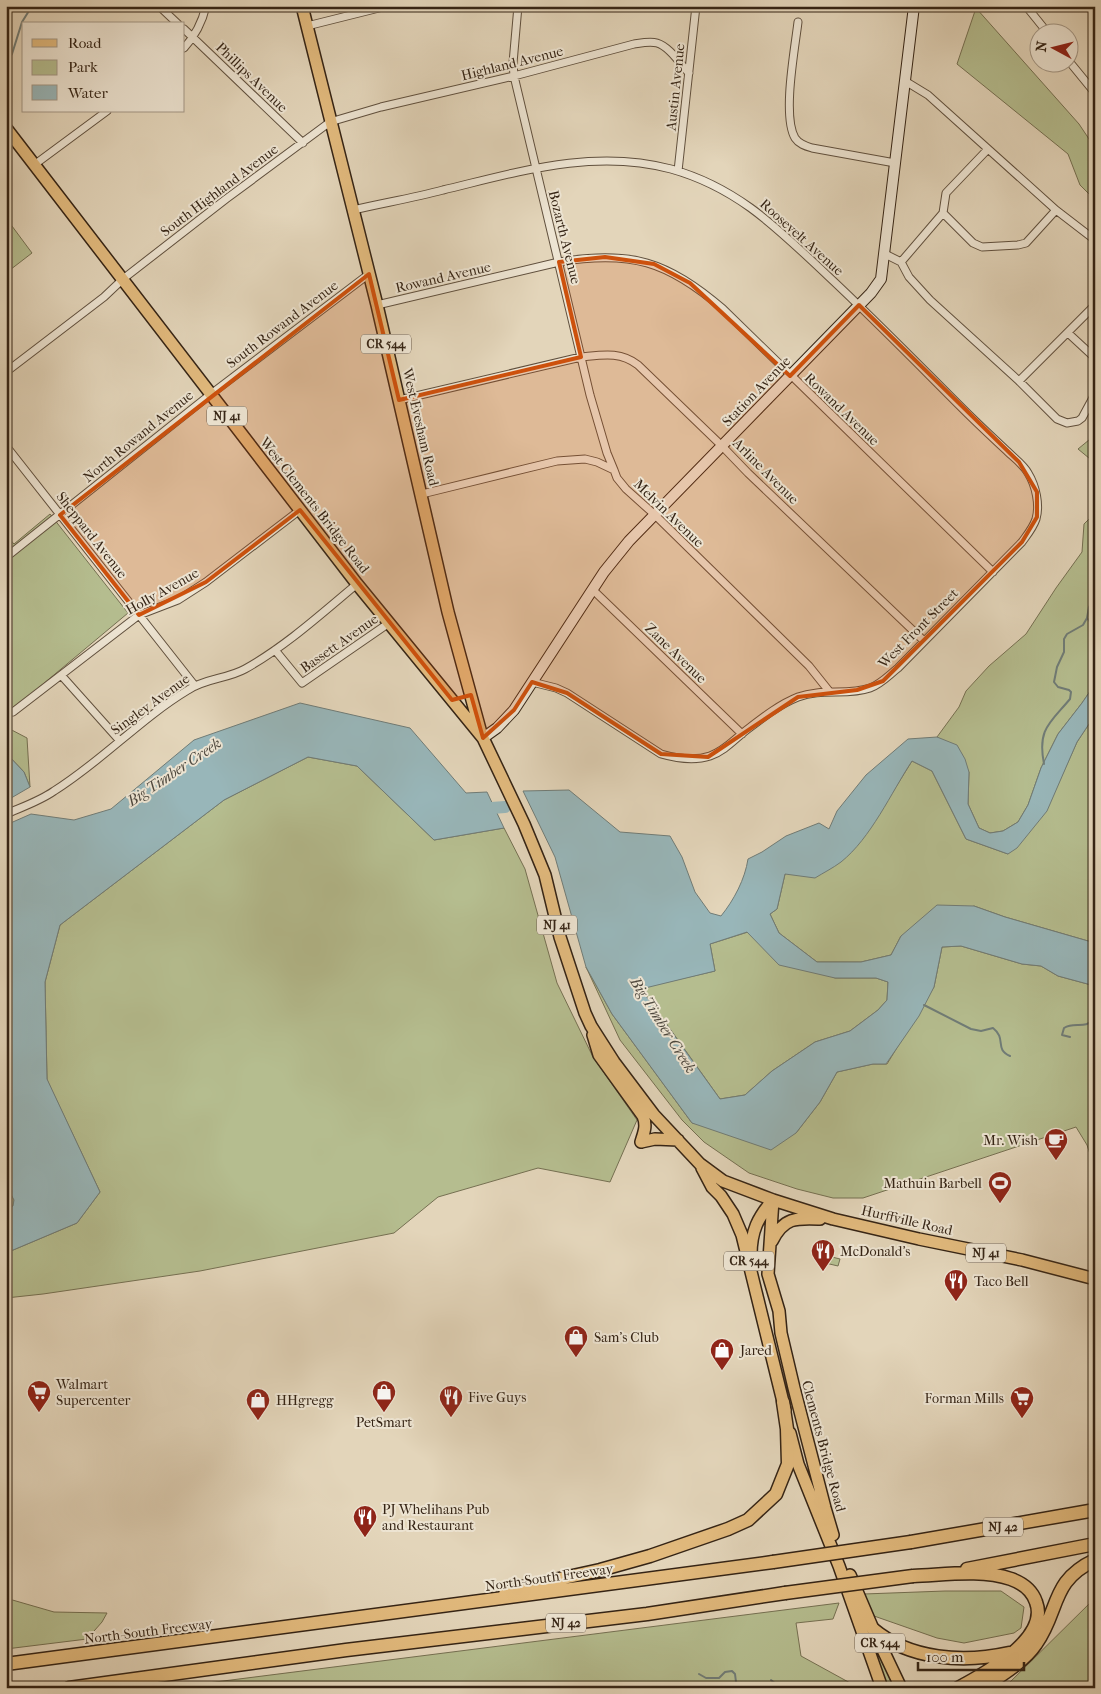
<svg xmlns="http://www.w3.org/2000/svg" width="1101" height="1694" font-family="'IM FELL French Canon',serif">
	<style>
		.green { fill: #b5bd8f; stroke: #757052 }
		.water { fill: #98b6b9; stroke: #707c77; fill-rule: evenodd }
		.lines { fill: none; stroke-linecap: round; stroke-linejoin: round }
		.stream { stroke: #707c77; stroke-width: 2 }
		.river { stroke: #98b6b9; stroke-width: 12 }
		.street-casing { stroke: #60503e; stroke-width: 9 }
		.secondary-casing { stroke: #352415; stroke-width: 12 }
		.primary-casing { stroke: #352415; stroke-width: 14 }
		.highway-casing { stroke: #352415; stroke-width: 15 }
		.street { stroke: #ede4d2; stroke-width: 7 }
		.secondary { stroke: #ede4d2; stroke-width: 10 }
		.primary { stroke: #e2ba7d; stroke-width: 11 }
		.highway { stroke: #e2ba7d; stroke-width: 12 }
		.highway-bridge-casing { stroke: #352415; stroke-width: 15; stroke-linecap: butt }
		.highway-bridge { stroke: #e2ba7d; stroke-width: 12 }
		.marked { fill: #cd510d; fill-opacity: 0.2; stroke: #cd510d; stroke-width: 4; stroke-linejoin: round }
		.labels { text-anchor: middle; stroke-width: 4; stroke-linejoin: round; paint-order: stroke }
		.shield { fill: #ede4d2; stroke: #6c5e4e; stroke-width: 1 }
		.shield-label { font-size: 12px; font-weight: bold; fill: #352415 }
		.street-label { font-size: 14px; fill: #352415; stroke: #ede4d2 }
		.poi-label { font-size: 14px; fill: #352415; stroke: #ede4d2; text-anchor: start }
		.water-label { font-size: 15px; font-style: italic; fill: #4e483e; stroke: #ede4d2 }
	</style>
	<rect width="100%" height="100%" fill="#e3d5ba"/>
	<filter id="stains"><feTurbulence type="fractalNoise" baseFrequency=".004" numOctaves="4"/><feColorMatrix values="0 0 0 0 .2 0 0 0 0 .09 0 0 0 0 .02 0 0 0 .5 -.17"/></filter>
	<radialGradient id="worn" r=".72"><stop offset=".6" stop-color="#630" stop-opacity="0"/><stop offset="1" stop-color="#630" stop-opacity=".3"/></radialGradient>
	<path class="green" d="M976,8L1079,124L1095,148V200L1080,185L1068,154L957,64Z
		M6,218L32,253L6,273Z
		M1095,435V463L1078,449Z
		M1095,513V684L1082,703L1058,734L1041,768L1028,805L1018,822L1003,831L990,833L979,828L968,804L969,772L937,737L959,707L966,691L989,666L1026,634L1056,588L1082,552L1084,524Z
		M50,514L128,613L6,715V535L14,544Z
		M1095,715V943L1005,917L974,906L901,936L891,955L861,962H817L779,933L770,914L777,909L785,874L874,822L912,761L932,771L966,839L1008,854L1046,811L1077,742Z
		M6,727L27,738L30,787L24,772L6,753Z
		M308,757L357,766L434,840L504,828L525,869L557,983L593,1057L637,1120L610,1182L538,1168L438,1197L394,1233L200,1271L43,1294L6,1298V1253L77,1223L100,1192L47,1080L45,982L60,925L224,800Z
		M748,932L759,943L835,978H876L888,982L887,1000L878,1010L850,1031L815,1042L772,1071L745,1095L720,1099L641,988L715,971L710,944Z
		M961,946L1022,964L1041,966L1058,976L1095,986V1169L1087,1145L1076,1127L863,1198H833L797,1189L749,1173L704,1142L682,1120L620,1040L586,967L612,1014L692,1123L796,1133L820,1102L837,1072L873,1064H887L934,987L942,947Z
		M6,1185L14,1200L13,1206L6,1209Z
		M824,1255L840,1259L838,1266L821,1262Z
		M945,1591H1001L1024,1607L1021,1628L1014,1633L964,1643L937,1638L874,1616L864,1594Z
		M1095,1598V1688H1004Z
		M9,1599L54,1612L107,1613L102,1622L87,1639L6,1649V1600Z
		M839,1603L833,1619L796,1623L801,1656L852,1684L853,1688H168Z
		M875,1644L896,1688H887L873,1645Z"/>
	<path class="water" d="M1095,684V715L1077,742L1047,811L1017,848L1008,854L966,839L932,771L912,761C891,793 871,838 841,862C833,868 823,873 815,878L785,874L777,909L770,914L779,933L817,962H861L891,955L901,936L937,905L974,906L1005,917L1095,943V986L1058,976L1041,966L1022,964L961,946L942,947L934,987L919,1016L886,1064H873L837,1072L820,1102L796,1133L771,1150L692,1123L612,1014L586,967L555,857L523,791L569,790L620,832L670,836L682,857L695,892L710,913L721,916C734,900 745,879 748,859L762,852L786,836L819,823L829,829L837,811L866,775L908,739L937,737L957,745L965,759L969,772L968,804L979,828L990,833L1003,831L1018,822L1028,805L1041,768L1058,734L1082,703ZM747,932L779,965L835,978H876L888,982L887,1000L878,1010L850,1031L815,1042L772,1071L745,1095L720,1099L641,989L715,971L710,944Z
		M300,703L410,728L466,793L487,792L504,828L434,840L357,766L308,757L224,800L60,925L45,982L47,1079L100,1192L77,1223L6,1253V1209L13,1206L14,1200L6,1185V825L31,814L74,820L111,809L194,740Z
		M6,753L24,772L30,787L6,801Z"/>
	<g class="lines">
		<path class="stream" d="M6,61L12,54L22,22L32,6
			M1087,618L1095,628
			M1044,764C1037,729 1050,723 1070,699L1071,692L1069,690L1058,687L1054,682L1057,667L1064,652V639L1067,634L1083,625L1087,618L1089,607L1095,598
			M924,1005L971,1029L981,1031L993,1028C1007,1039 994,1049 1010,1056
			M1070,1037L1062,1035L1064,1028C1075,1021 1084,1030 1095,1019
			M699,1674L706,1678H719L725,1672L732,1671L735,1674L736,1682L739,1688
			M771,1680L781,1688"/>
		<path class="river" d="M478,809L505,807"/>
		<g class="street-casing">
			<path id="street" d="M159,6L178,24
				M518,6L513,63L514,76L590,395L607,453L614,470
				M1026,6L1047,32
				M798,22C795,48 782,116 795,138C799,144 805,146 812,148L895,163
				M307,26L387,6
				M184,29L303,143
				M184,48C196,35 202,23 206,6
				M1068,60L1095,93
				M905,81L928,95L1056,210L1026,243L1018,245L982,247L973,243L943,213
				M34,165L107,111
				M678,171L696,6
				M353,210C383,203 413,198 443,190C518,172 594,148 671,169C739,188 779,230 828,276C874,319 918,364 963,409C977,423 992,437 1007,451C1014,458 1024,465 1028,473C1036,486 1040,505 1036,519C1033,528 1027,535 1022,542L898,668C889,675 881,684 870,688C848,696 822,688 798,697C778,705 761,719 744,732C733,741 724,751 710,756C695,761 675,758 661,754L567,693L556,688L532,682
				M1056,210L1095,240
				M943,213L901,262L909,277L930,300L1019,381L1057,419L1067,423L1078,421L1082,418L1095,394
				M943,213L946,193L988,149
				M885,254L901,262
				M377,305L559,262C630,250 668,261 723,309L993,572
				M1068,333L1095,358
				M6,372L104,297L123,279L226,199L330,122L381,107L514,76L634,44C641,43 650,41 657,43C670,47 680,64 689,73
				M1019,381L1095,305
				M399,400L581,357C602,355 620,351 638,365L722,446L748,473L924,641
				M6,446L195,686
				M422,494L557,461L585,459L597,462L614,470L617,478L626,489L655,515L809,666L829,691
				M10,554L211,394L369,274
				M593,590L742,734
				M275,650L302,683L389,623
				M61,675L120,741
				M13,712L139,615L178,600L206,582L300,510
				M6,814C22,807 40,801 54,791C102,761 140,719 188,690C206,678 227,679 245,669C286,646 321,614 357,584"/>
		</g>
		<g class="secondary-casing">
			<path id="secondary" d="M483,738L497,728L514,710L604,572L629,541L871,293L881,279L914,6"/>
		</g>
		<g class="primary-casing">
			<path id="primary" d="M302,6L377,305L448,612L481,733
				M6,128L357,584L483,738L524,824L545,875L560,937L585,1013L591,1026L614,1062L654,1115L700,1164L723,1181L773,1200L833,1219L919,1239L1022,1260L1095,1279
				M593,1035L599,1055L643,1116C647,1126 644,1132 641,1142
				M641,1142L655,1139L678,1140
				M702,1168L712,1187L721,1196L733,1214L742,1235L785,1410
				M773,1200L768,1274L779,1311L781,1333L794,1388L825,1508L833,1535
				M772,1241C784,1217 796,1218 820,1219
				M751,1255C751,1231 758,1217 773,1200
				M790,1433L798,1464L839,1566L882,1688
				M850,1575L873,1629L901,1688"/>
		</g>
		<g class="highway-casing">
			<path id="highway" d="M911,1542L1095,1510
				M967,1569L1095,1544
				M913,1576C944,1575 981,1569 1011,1579C1022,1583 1032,1590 1036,1602C1050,1639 984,1674 958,1688
				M505,1594L518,1588L600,1570L650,1556L728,1529L748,1520L776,1494L788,1464L787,1429L783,1402
				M873,1629C910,1660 964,1663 1009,1653
				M6,1664L773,1562
				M69,1688L346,1650L647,1614L785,1593
				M982,1688C1000,1676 1024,1662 1036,1644C1060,1610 1050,1581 1095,1560"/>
		</g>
		<use href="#street" class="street"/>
		<use href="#secondary" class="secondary"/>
		<use href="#primary" class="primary"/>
		<use href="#highway" class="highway"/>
		<g class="highway-bridge-casing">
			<path id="highway-bridge" d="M773,1562L911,1542
				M785,1593L913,1576"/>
		</g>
		<use href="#highway-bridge" class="highway-bridge"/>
	</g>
	<path class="marked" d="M605,257L654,264L690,283L790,376L859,305L1019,462L1037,492V517L1022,542L883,681L857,690L798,697L708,757L661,754L567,693L532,682L514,710L483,738L471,695L452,700L300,510L206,582L139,615L60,515L369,274L399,400L581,357L559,262Z"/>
	<defs>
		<g id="cafe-pin" transform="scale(1.25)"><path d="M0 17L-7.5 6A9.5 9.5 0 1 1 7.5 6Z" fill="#8f2418" stroke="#ede4d2"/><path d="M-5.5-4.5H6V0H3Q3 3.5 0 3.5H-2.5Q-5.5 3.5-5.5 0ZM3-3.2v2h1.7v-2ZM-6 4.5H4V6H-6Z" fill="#fff"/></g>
		<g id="stadium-pin" transform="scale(1.25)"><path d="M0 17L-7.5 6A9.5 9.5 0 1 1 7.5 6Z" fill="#8f2418" stroke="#ede4d2"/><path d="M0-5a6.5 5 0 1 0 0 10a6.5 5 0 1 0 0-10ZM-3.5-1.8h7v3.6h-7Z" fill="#fff"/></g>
		<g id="restaurant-pin" transform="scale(1.25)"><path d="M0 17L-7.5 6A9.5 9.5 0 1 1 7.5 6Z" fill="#8f2418" stroke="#ede4d2"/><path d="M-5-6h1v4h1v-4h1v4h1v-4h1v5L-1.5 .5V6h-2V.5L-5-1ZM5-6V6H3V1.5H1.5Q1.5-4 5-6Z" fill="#fff"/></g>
		<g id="shop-pin" transform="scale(1.25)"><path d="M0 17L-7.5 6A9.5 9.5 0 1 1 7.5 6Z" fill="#8f2418" stroke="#ede4d2"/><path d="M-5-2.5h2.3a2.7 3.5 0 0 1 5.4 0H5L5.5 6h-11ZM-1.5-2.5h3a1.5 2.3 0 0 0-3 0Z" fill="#fff"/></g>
		<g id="supermarket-pin" transform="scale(1.25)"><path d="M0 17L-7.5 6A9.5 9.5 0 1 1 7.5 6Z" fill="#8f2418" stroke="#ede4d2"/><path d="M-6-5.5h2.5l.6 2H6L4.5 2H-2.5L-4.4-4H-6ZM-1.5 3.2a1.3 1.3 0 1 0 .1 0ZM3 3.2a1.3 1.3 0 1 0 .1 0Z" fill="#fff"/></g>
	</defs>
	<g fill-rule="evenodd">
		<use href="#cafe-pin" x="1056" y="1140"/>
		<use href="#stadium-pin" x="1000" y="1183"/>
		<use href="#restaurant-pin" x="823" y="1251"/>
		<use href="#restaurant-pin" x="956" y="1281"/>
		<use href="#shop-pin" x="576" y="1337"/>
		<use href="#shop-pin" x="722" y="1350"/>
		<use href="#supermarket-pin" x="39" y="1392"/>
		<use href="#shop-pin" x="384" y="1392"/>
		<use href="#restaurant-pin" x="451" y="1397"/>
		<use href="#supermarket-pin" x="1022" y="1398"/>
		<use href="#shop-pin" x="258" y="1400"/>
		<use href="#restaurant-pin" x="365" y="1517"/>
	</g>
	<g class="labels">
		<g class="shield">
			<rect x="361" y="334.5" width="50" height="19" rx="4"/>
			<rect x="207" y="406.5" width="40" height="19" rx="4"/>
			<rect x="537" y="915.5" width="40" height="19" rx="4"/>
			<rect x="966" y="1243.5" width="40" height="19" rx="4"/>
			<rect x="724" y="1251.5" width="50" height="19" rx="4"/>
			<rect x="983" y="1517.5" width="40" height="19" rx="4"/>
			<rect x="546" y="1613.5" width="40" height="19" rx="4"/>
			<rect x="855" y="1633.5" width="50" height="19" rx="4"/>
		</g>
		<g class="shield-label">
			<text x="386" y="348">CR 544</text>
			<text x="227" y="420">NJ 41</text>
			<text x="557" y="929">NJ 41</text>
			<text x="986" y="1257">NJ 41</text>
			<text x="749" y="1265">CR 544</text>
			<text x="1003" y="1531">NJ 42</text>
			<text x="566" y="1627">NJ 42</text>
			<text x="880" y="1647">CR 544</text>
		</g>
		<g class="street-label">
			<text transform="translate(512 63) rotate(-14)" y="5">Highland Avenue</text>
			<text transform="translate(252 77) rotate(44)" y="5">Phillips Avenue</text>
			<text transform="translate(675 87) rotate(-84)" y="5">Austin Avenue</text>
			<text transform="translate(219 190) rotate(-37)" y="5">South Highland Avenue</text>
			<text transform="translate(565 237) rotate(76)" y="5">Bozarth Avenue</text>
			<text transform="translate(802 237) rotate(42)" y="5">Roosevelt Avenue</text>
			<text transform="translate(443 277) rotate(-13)" y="5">Rowand Avenue</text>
			<text transform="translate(282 324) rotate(-37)" y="5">South Rowand Avenue</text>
			<text transform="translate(756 391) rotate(-46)" y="5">Station Avenue</text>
			<text transform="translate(842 409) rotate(44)" y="5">Rowand Avenue</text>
			<text transform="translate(421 427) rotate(77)" y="5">West Evesham Road</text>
			<text transform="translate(138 436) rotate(-39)" y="5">North Rowand Avenue</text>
			<text transform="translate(766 471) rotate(45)" y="5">Arline Avenue</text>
			<text transform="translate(315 505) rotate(52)" y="5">West Clements Bridge Road</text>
			<text transform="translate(669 513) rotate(44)" y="5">Melvin Avenue</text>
			<text transform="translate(92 535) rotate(52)" y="5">Sheppard Avenue</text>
			<text transform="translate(162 591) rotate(-29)" y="5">Holly Avenue</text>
			<text transform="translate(918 628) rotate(-45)" y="5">West Front Street</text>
			<text transform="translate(339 643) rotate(-35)" y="5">Bassett Avenue</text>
			<text transform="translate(676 653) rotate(44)" y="5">Zane Avenue</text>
			<text transform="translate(150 704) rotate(-36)" y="5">Singley Avenue</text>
			<text transform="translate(907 1220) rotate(13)" y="5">Hurffville Road</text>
			<text transform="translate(824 1446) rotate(75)" y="5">Clements Bridge Road</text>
			<text transform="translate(549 1577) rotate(-8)" y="5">North-South Freeway</text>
			<text transform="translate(148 1631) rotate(-7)" y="5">North-South Freeway</text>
		</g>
		<g class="poi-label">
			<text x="1038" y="1145" text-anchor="end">Mr. Wish</text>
			<text x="982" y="1188" text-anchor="end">Mathuin Barbell</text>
			<text x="840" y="1256">McDonald's</text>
			<text x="974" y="1286">Taco Bell</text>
			<text x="594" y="1342">Sam's Club</text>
			<text x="740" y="1355">Jared</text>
			<text x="56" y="1389">Walmart<tspan x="56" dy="16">Supercenter</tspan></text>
			<text x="468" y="1402">Five Guys</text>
			<text x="1004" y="1403" text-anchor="end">Forman Mills</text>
			<text x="276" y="1405">HHgregg</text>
			<text x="384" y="1427" text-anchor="middle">PetSmart</text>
			<text x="382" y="1514">PJ Whelihans Pub<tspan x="382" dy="16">and Restaurant</tspan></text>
		</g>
		<g class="water-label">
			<text transform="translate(174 772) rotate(-34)" y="5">Big Timber Creek</text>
			<text transform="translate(663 1025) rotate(58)" y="5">Big Timber Creek</text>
		</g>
	</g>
	<rect width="1101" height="1694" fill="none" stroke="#e3d5ba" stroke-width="25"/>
	<rect x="8" y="8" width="1086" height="1679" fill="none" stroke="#352415" stroke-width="2.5"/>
	<rect x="12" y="12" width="1076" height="1669" fill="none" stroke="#352415"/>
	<rect x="22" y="22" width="162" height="90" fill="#ede4d2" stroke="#a39786"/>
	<rect x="32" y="39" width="25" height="8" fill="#e2ba7d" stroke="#a39786"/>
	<text x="68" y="48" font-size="15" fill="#352415">Road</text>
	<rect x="32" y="60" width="25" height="15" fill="#b5bd8f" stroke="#a39786"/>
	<text x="68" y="72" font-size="15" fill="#352415">Park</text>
	<rect x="32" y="85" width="25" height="15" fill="#98b6b9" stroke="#a39786"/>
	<text x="68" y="98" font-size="15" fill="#352415">Water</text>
	<g transform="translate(1054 48) rotate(277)"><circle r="24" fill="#ede4d2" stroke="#a39786"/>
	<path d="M0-4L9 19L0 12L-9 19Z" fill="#8f2418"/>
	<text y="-8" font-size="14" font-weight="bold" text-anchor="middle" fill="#352415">N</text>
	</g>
	<path d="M918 1662v8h106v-8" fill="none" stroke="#352415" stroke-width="2.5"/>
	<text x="926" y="1662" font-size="15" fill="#352415" stroke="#ede4d2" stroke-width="4" paint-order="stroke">100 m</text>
	<rect width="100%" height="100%" filter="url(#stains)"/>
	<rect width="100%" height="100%" fill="url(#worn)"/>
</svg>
